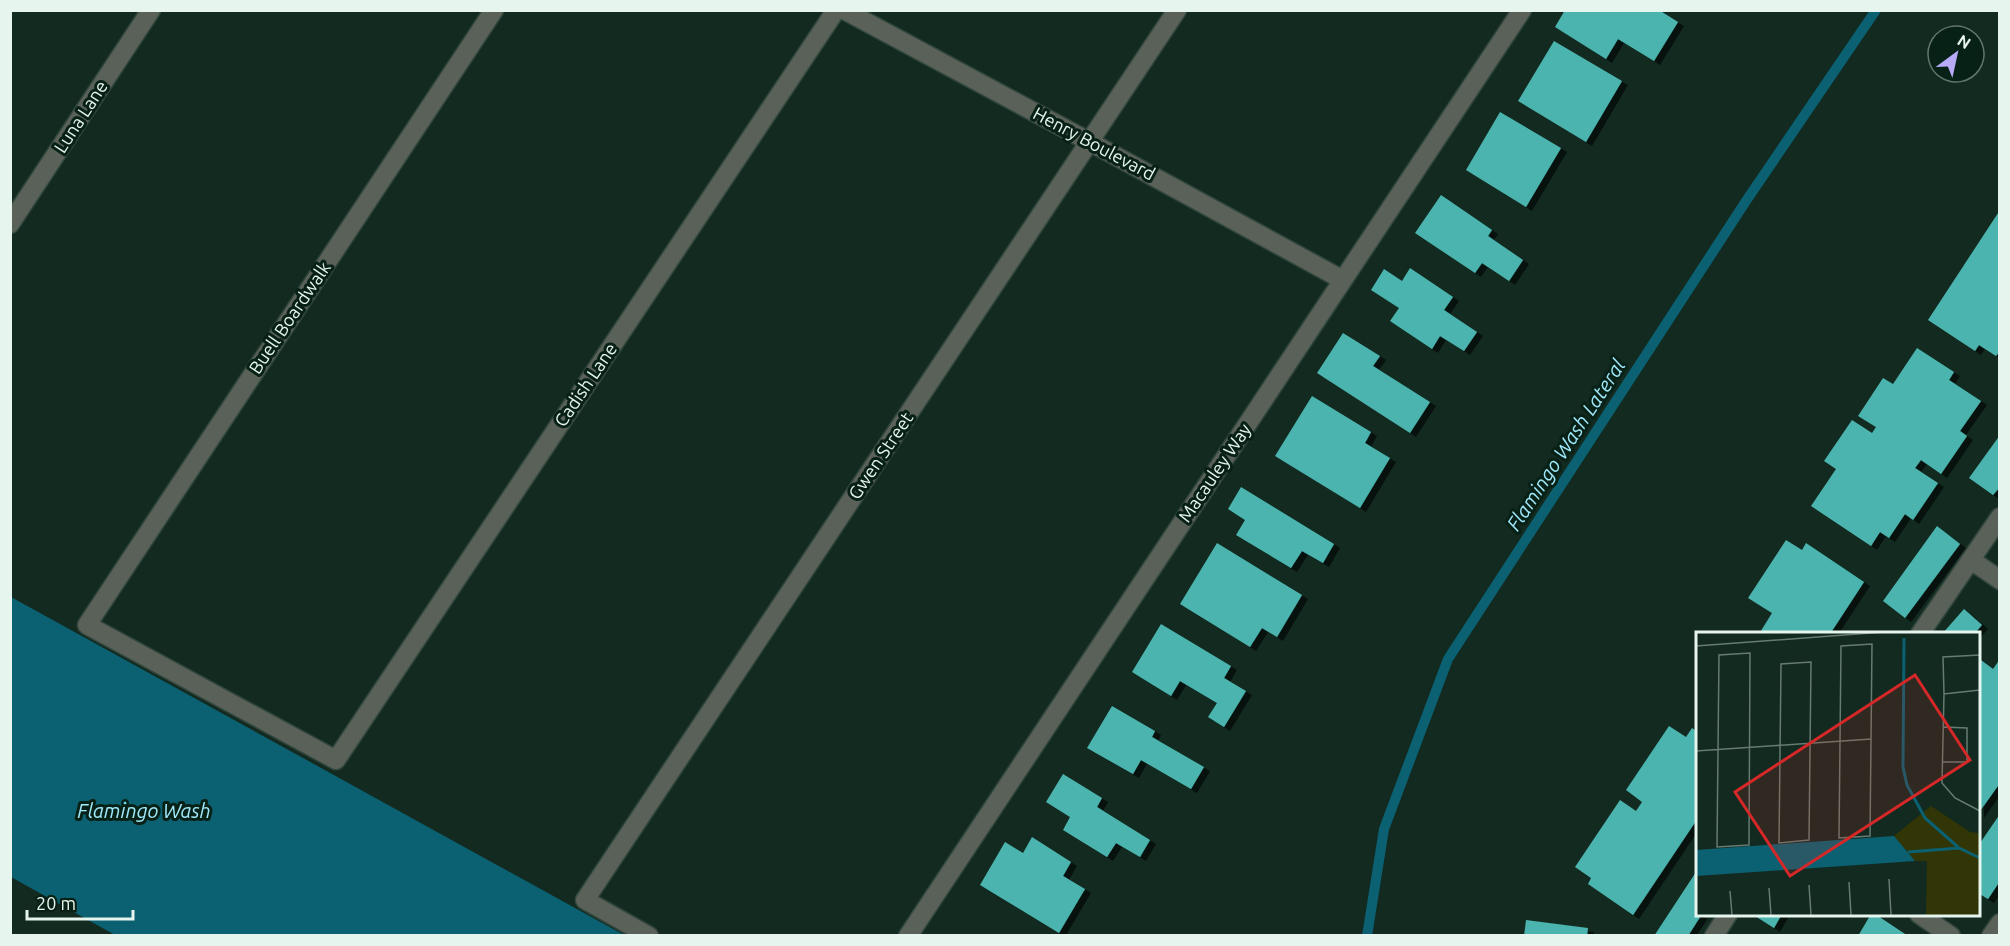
<svg xmlns="http://www.w3.org/2000/svg" width="2010" height="946" font-family="Ubuntu,sans-serif">
	<style>
		.water { fill: #0b6171 }
		.lines { fill: none; stroke-linecap: round; stroke-linejoin: round }
		.stream { stroke: #0b6171; stroke-width: 10 }
		.building { fill: #4bb4ae; filter: url(#shadow) }
		.minor-casing { stroke: #30463d; stroke-width: 21 }
		.minor { stroke: #5a6158; stroke-width: 18 }
		.labels { text-anchor: middle; stroke-width: 6; stroke-linejoin: round; paint-order: stroke }
		.street-label { font-size: 18px; fill: #e6f5ee; stroke: #082117 }
		.water-label { font-size: 20px; font-style: italic; fill: #a0e9fb; stroke: #082117 }
		.inset-river { fill: none; stroke: #0b6171; stroke-width: 3 }
		.inset-road { fill: none; stroke: #677b72; stroke-width: 1.5 }
		.view { fill: #d62828; fill-opacity: 0.15; stroke: #d62828; stroke-width: 3 }
		.inset-edge { fill: none; stroke: #e6f5ee; stroke-width: 3 }
	</style>
	<defs>
		<filter id="shadow"><feDropShadow dx="6" dy="4" stdDeviation="0" flood-color="#0009"/></filter>
	</defs>
	<rect width="100%" height="100%" fill="#122a20"/>
	<path class="water" d="M11,597L624,935H115L11,877Z"/>
	<g class="lines">
		<path class="stream" d="M1367,936L1384,829L1448,659L1746,201L1876,10"/>
	</g>
	<path class="building" d="M1565,10H1659L1678,22L1654,61L1618,39L1606,59L1555,27Z
		M1554,41L1622,81L1586,142L1518,101Z
		M1500,112L1561,148L1526,207L1466,170Z
		M1441,195L1492,230L1488,236L1523,260L1509,281L1482,263L1475,273L1415,233Z
		M2000,210V351L1996,356L1979,345L1975,351L1928,320Z
		M1410,268L1453,297L1444,310L1477,332L1464,351L1440,336L1432,349L1390,321L1399,308L1371,290L1384,269L1402,281Z
		M1343,333L1380,356L1373,366L1430,402L1410,433L1317,373Z
		M1917,348L1954,372L1949,380L1981,401L1960,431L1967,436L1941,474L1921,460L1915,468L1938,483L1913,520L1905,514L1889,538L1880,532L1871,546L1811,506L1836,469L1824,461L1852,420L1872,433L1876,427L1858,416L1883,378L1893,384Z
		M1312,396L1371,432L1365,443L1390,458L1360,508L1275,456Z
		M2000,435V487L1993,495L1969,478Z
		M1241,487L1334,544L1323,563L1302,551L1291,568L1236,535L1245,520L1228,509Z
		M1937,526L1960,544L1905,618L1883,601Z
		M1786,540L1802,550L1806,543L1864,582L1830,634H1759L1772,613L1748,598Z
		M1217,543L1302,595L1277,637L1262,628L1250,647L1180,604Z
		M1964,609L1982,625L1974,634H1942Z
		M1161,624L1231,666L1224,678L1246,691L1224,727L1208,717L1217,703L1180,681L1171,696L1132,672Z
		M2000,659V783L1978,814V664L1981,660L1993,669Z
		M1112,706L1155,731L1152,737L1204,767L1191,789L1141,760L1133,774L1087,748Z
		M1669,726L1686,737L1692,728L1698,732V818L1633,915L1588,884L1591,878L1575,867L1620,800L1636,811L1642,802L1626,790Z
		M1063,774L1102,798L1097,807L1150,840L1140,857L1116,843L1107,857L1063,830L1070,817L1046,802Z
		M2000,814V881L1988,899L1978,893V846Z
		M1032,837L1071,862L1063,876L1085,889L1059,933L980,885L1005,842L1023,853Z
		M1698,869V914H1702L1688,936H1654Z
		M1752,914H1782L1774,928Z
		M1871,914H1875L1908,936H1858Z
		M1526,920L1588,928L1587,936H1524Z"/>
	<g class="lines">
		<g class="minor-casing">
			<path id="minor" d="M494,10L87,625L336,760L836,10
				M844,10L1090,142L1343,280
				M10,224L151,10
				M1971,560L2000,580
				M1920,634L2000,517
				M1919,914L1951,936
				M649,936L585,900L1177,10
				M908,936L1522,10
				M1714,936L1728,914
				M1991,936L2000,923"/>
		</g>
		<use href="#minor" class="minor"/>
	</g>
	<g class="labels">
		<g class="street-label">
			<text transform="translate(81 117) rotate(-57)" y="6">Luna Lane</text>
			<text transform="translate(1094 144) rotate(28)" y="6">Henry Boulevard</text>
			<text transform="translate(290 318) rotate(-56)" y="6">Buell Boardwalk</text>
			<text transform="translate(586 385) rotate(-56)" y="6">Cadish Lane</text>
			<text transform="translate(881 456) rotate(-56)" y="6">Gwen Street</text>
			<text transform="translate(1215 473) rotate(-56)" y="6">Macauley Way</text>
		</g>
		<g class="water-label">
			<text transform="translate(1566 445) rotate(-57)" y="7">Flamingo Wash Lateral</text>
			<text x="144" y="818">Flamingo Wash</text>
		</g>
	</g>
	<g transform="translate(1696 632)">
		<rect width="284" height="284" fill="#122a20"/>
		<path d="M235,174L274,200L283,201V283H230L231,229H219L198,204Z" fill="#323606"/>
		<path d="M198,204L219,229L0,244V218Z" fill="#0b6171"/>
		<path class="inset-river" d="M208,6L207,135L211,153L229,186L262,215M212,220L263,216L284,226"/>
		<path class="inset-road" d="M176,12L174,204L143,206L145,14ZM0,14L188,0M54,21L53,213L21,215L23,23ZM284,23L247,25L248,62L284,58M115,30L113,208L83,211L85,32ZM248,62L246,151L259,166L284,179M0,119L175,107M247,130H271V96L248,95M193,247L195,283M153,250L155,283M113,253L115,283M73,256L75,283M34,259L36,283"/>
		<path class="view" d="M219,43L274,128L94,244L39,160Z"/>
		<rect width="284" height="284" class="inset-edge"/>
	</g>
	<rect width="2010" height="946" fill="none" stroke="#e6f5ee" stroke-width="24"/>
	<g transform="translate(1956 54) rotate(33)"><circle r="28" fill="#082117" stroke="#61766d" stroke-width="1.5"/>
	<path d="M0-4.5L10 22L0 15L-10 22Z" fill="#b7abf8"/>
	<text y="-9" font-size="16" font-weight="bold" text-anchor="middle" fill="#e6f5ee">N</text>
	</g>
	<path d="M27 910v9h106v-9" fill="none" stroke="#e6f5ee" stroke-width="3"/>
	<text x="36" y="910" font-size="18" fill="#e6f5ee" stroke="#082117" stroke-width="4.5" paint-order="stroke">20 m</text>
</svg>
